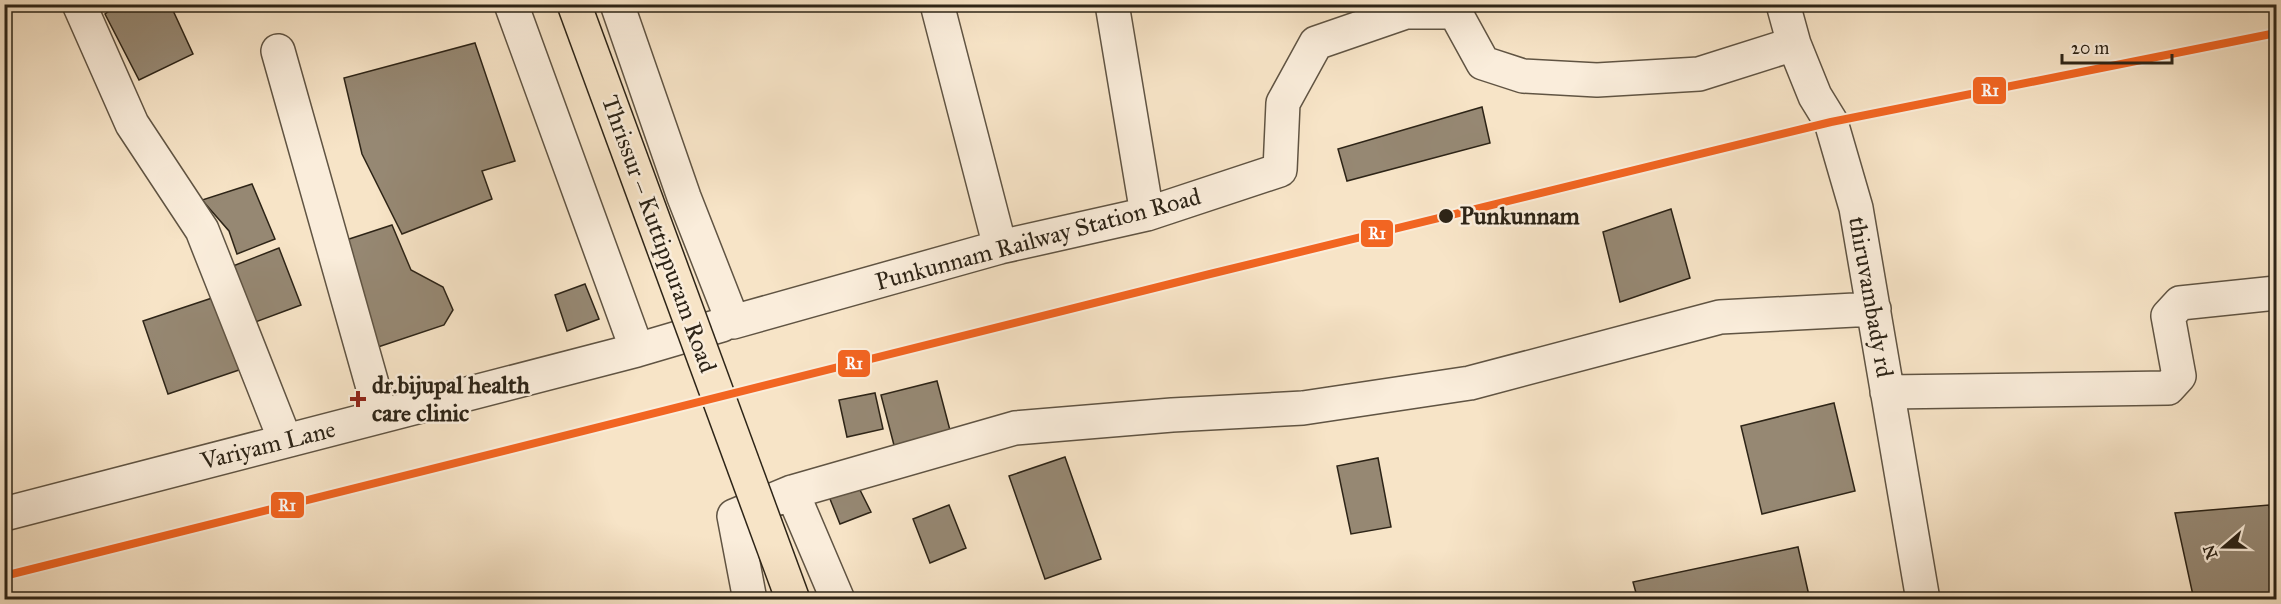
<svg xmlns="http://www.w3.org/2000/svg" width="2281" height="604" font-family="'IM FELL Great Primer',serif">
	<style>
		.building { fill: #968873; stroke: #2d2417; stroke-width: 1.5 }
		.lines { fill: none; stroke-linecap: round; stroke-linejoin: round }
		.street-casing { stroke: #605443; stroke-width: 36 }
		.street { stroke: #faeddb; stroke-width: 33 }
		.primary-bridge-casing { stroke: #2d2417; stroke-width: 36; stroke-linecap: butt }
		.primary-bridge { stroke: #f7e4c7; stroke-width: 33 }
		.rail-1-casing { stroke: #faeddb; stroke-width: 12 }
		.rail-1 { stroke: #f26522; stroke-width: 8 }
		.stop-dot { fill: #2d2417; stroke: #faeddb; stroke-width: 2 }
		.poi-dot { fill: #8f2418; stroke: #faeddb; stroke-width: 2 }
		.labels { text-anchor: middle; stroke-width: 5; stroke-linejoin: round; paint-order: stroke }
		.stop-label { font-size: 24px; font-weight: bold; fill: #2d2417; stroke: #faeddb; text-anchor: start }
		.street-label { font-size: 24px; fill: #2d2417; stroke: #faeddb }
		.poi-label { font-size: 24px; font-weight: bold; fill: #2d2417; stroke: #faeddb; text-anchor: start }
		.line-badge { stroke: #faeddb; stroke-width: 2 }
		.badge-label { font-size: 16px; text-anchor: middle; font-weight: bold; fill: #fff }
	</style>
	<rect width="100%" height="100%" fill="#f7e4c7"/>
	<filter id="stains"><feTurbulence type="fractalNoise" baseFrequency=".00333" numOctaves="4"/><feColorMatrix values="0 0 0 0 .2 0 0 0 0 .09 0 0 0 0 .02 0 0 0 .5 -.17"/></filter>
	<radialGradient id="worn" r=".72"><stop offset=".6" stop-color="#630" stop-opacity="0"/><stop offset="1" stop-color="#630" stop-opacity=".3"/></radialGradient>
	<path class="building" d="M119,4H170L193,54L139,80L105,14Z
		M475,43L515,161L482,171L492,199L402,234L362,154L344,78Z
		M1482,107L1490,143L1347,181L1338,149Z
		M252,184L275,239L237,254L229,231L202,200Z
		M1671,209L1690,278L1620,302L1603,232Z
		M392,225L411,270L443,287L453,310L444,325L375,348L343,241Z
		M279,248L301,305L250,324L228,268Z
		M585,284L599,319L567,331L555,295Z
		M221,295L245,368L168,394L143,321Z
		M937,381L951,434L895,449L881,395Z
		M875,393L883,429L847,437L839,400Z
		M1834,403L1855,491L1762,514L1741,426Z
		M1065,457L1101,559L1045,579L1009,476Z
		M1378,458L1391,527L1351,534L1337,466Z
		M857,484L871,512L840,524L828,494Z
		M949,505L966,548L930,563L913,519Z
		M2269,505L2276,545V600H2194L2175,513Z
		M1798,547L1810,600H1638L1633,582Z"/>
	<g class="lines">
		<g class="street-casing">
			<path id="street" d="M79,4L132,124L202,230L285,440
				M511,4L637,350
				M617,4L684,197L733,322L1000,247L1147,214L1280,170L1283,103L1316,43L1406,12H1455L1483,63L1523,76L1597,80L1699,74L1794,44
				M937,4L1000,247
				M1112,4L1147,214
				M1783,4L1794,44L1815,96L1831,122L1856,208L1923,600
				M278,51L381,416
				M1887,392L2168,388L2179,376L2168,316L2180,303L2276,293
				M792,492L838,600
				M4,514L637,350L722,325
				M750,600L734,516L792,492L1015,428L1172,415L1303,408L1470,383L1720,317L1874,309"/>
		</g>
		<use href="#street" class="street"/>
		<g class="primary-bridge-casing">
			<path id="primary-bridge" d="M574,4L793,600"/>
		</g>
		<use href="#primary-bridge" class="primary-bridge"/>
		<g class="rail-1-casing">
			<path id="rail-1" d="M4,576L1210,274L1831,122L2276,33"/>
		</g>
		<use href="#rail-1" class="rail-1"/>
	</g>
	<circle class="stop-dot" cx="1446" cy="216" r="8"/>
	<path class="poi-dot" d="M355 390h6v6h6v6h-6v6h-6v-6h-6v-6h6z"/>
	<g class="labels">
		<g class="stop-label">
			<text x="1460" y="224">Punkunnam</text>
		</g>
		<g class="street-label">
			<text transform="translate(659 234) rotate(70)" y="8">Thrissur – Kuttippuram Road</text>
			<text transform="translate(1038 239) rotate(-15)" y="8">Punkunnam Railway Station Road</text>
			<text transform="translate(1871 297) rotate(80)" y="8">thiruvambady rd</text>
			<text transform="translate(268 445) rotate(-14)" y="8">Variyam Lane</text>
		</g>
		<g class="poi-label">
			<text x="372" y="393">dr.bijupal health<tspan x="372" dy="28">care clinic</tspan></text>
		</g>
	</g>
	<g class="line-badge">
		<rect x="1972" y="76" width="35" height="29" rx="6" fill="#f26522"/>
		<rect x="1360" y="219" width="34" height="29" rx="6" fill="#f26522"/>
		<rect x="837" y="349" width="34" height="29" rx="6" fill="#f26522"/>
		<rect x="270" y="491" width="35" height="28" rx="6" fill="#f26522"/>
	</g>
	<g class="badge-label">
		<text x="1990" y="96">R1</text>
		<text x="1377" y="239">R1</text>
		<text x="854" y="369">R1</text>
		<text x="287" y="511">R1</text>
	</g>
	<rect width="2281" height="604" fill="none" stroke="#f7e4c7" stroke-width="24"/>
	<rect x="6" y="6" width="2269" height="592" fill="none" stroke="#2d2417" stroke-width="3"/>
	<rect x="12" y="12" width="2257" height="580" fill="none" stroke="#2d2417" stroke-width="1.5"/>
	<g transform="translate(2224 547) rotate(250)" stroke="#faeddb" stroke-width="4.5" paint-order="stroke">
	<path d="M0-4.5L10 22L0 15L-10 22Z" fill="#2d2417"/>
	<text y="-9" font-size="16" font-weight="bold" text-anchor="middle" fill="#2d2417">N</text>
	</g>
	<path d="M2062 54v9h110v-9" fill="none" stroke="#2d2417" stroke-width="3"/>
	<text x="2071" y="54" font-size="18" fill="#2d2417" stroke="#faeddb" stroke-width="4.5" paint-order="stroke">20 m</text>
	<rect width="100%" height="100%" filter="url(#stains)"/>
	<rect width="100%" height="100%" fill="url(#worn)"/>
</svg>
